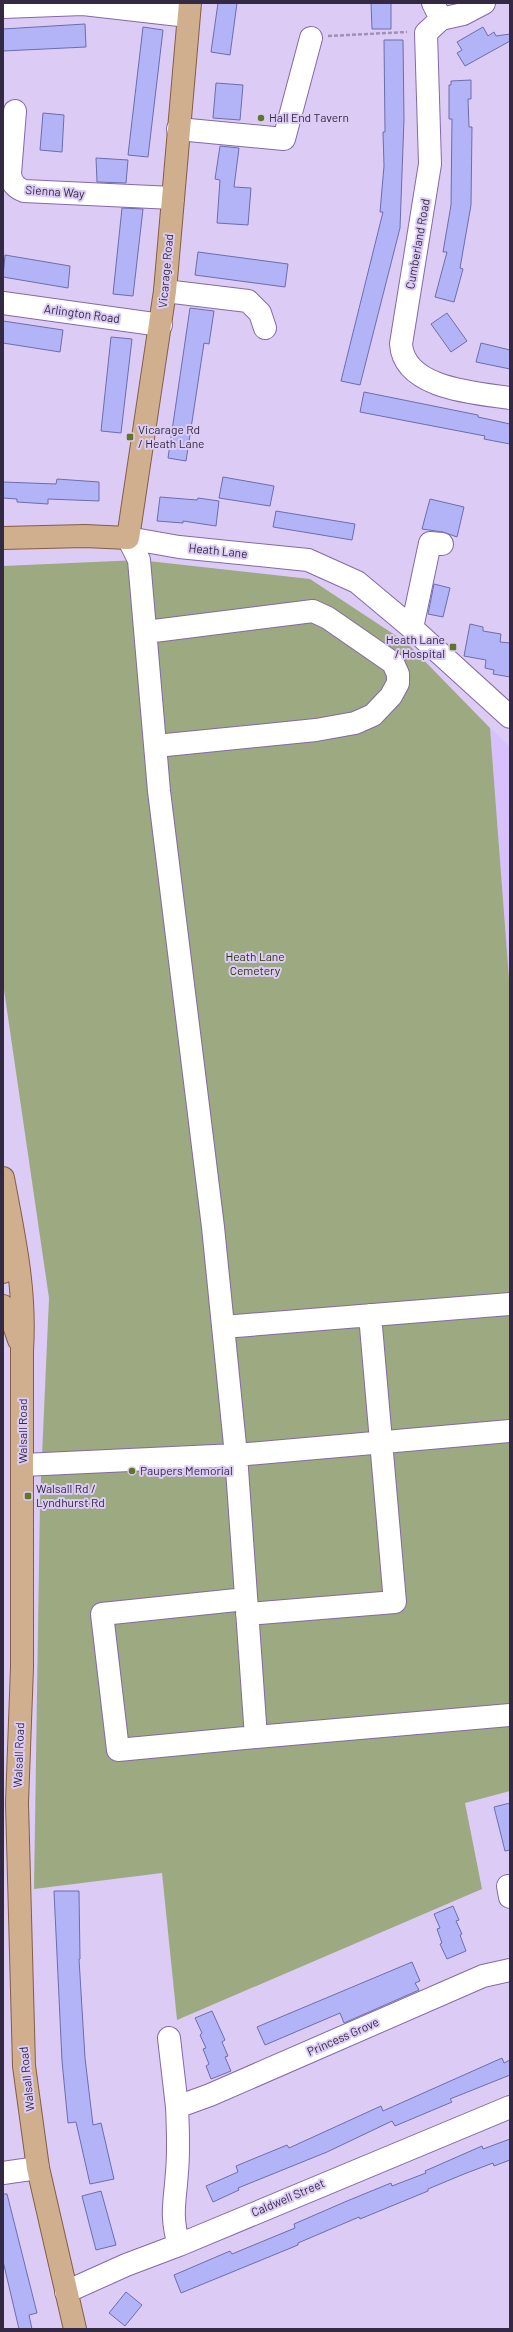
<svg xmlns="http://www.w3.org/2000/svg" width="513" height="2332" font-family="Barlow,sans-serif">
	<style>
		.built { fill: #d8c0fc }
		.green { fill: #9ca981 }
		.building { fill: #b3b4f7; stroke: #6d6dac }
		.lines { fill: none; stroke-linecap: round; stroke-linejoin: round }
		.minor-casing { stroke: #8469a7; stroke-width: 24 }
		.major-casing { stroke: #855d44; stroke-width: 24 }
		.path { stroke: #9f91b5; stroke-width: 2.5; stroke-dasharray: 4 2; stroke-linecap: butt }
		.minor { stroke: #fff; stroke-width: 22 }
		.major { stroke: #d0af8f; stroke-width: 22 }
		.poi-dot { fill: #607525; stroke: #dcccf5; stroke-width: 1.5 }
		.labels { text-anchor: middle; stroke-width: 4; stroke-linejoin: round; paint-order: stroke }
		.poi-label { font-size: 12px; fill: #342943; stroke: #dcccf5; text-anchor: start }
		.street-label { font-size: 12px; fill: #342943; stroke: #dcccf5 }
		.park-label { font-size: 12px; fill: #2a3702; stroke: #dcccf5 }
	</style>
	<rect width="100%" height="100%" fill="#dcccf5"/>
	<path class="built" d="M490,728L510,747V992Z"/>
	<path class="green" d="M139,560L310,579L407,643L490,728L510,992V1791L465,1803L482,1889L177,2020L162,1873L34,1889L40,1501L49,1298L3,983V566Z"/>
	<path class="building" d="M218,3H237L230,55L211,52Z
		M371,3H391V29H372Z
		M85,24L86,47L3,51V29Z
		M143,27L163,30L148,157L128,155Z
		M483,27L488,36L494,32L496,36L510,34V41L465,66L457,53L462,50L457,42Z
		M384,40H403L404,119L400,228L360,385L341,381L383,212H380L384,166L383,132H385Z
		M471,80V99H468L469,127H472L471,205L460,268L463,269L454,302L435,297L447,252H443L451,205L452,119H449V85H451V81Z
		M216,83L243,85L240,120L213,118Z
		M43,113L64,115L62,152L40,150Z
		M220,146L239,148L234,187L251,188L248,225L217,223L220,180L215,179Z
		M96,158L128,160L126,183L97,182Z
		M122,208L143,209L133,296L113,294Z
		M198,252L288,264L285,287L195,275Z
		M5,255L70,266L68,288L3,277Z
		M190,308L214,311L209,344L204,343L186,461L168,458Z
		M447,313L467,341L451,352L431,324Z
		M3,321L63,330L60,352L3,343Z
		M111,337L132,339L121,433L101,431Z
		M481,343L510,350V369L476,362Z
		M364,392L478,415V417L510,424V444L484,439L485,436L360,412Z
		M223,477L274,486L270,506L219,498Z
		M57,479L99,482V501L48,499V504L17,502V499L3,498V482L56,484Z
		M160,497L197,500L198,498L219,501L216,526L183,521V523L157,521Z
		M430,499L464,507L457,537L443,532L422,529Z
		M276,511L355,524L352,540L273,527Z
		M434,584L450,588L443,617L428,614Z
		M470,624L483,627V631L501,634L500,642L510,643V677L493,674L494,670L485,668L486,660L464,656Z
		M510,1803V1850L505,1851L494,1807Z
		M54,1891H79L80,1959H79L85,2058L93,2125L101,2123L114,2179L90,2184L76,2122L68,2123L62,2061Z
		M453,1906L459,1920L456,1921L462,1934L460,1935L466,1951L447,1959L440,1944L442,1943L437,1929L440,1928L434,1914Z
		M412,1962L420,1981L415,1983L419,1990L344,2023L340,2013L265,2045L257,2027Z
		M212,2011L225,2040L222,2042L228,2056L225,2057L231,2071L211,2079L206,2066L209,2064L203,2049L206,2048L200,2035L202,2033L195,2018Z
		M502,2058L504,2063L510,2060V2075L450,2099L452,2102L395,2126L392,2121L327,2152L238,2188L239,2190L213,2202L206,2186L238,2172L236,2166L287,2145L289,2148L381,2106L383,2111Z
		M510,2139V2160L494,2166L493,2163L464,2174L428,2189V2191L360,2219L359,2217L298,2243V2245L181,2293L174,2275L230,2251L232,2254L295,2228L294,2224L347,2201L391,2183L392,2186L426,2173L425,2171L482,2146L483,2149Z
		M101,2191L116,2245L96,2250L82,2196Z
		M3,2194H7L37,2313L29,2315L32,2329H19L3,2261Z
		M126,2292L142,2305L125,2326L109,2313Z"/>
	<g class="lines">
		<g class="minor-casing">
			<path id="minor" d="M433,3L441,19L463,14L484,3
				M3,7L83,4L188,16
				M441,19L426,33L430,164L401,344C404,389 476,393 510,398
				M15,111L10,174C11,183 16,188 24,191L173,198
				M178,129L284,139L311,38
				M165,291L248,301L260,313L265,328
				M3,303L161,325
				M128,538L139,560L159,791L213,1227L236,1455L256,1737L510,1715
				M128,538L179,547L308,560L357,582L412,628L510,717
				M412,628L430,543L442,544
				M146,632L313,611L328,618L393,663L398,674V683L391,696L373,715L355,723L316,730L156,746
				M223,1327L510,1304
				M23,1465L236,1455L510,1431
				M246,1599L102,1614L118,1750L256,1737
				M247,1614L395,1602L370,1315
				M508,1886L510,1897
				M169,2038L177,2107
				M3,2173L38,2168
				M179,2245C170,2215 175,2202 177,2172C179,2150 178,2128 177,2107L210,2095L483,1976L510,1970
				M66,2292L126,2265L179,2245L510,2107"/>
		</g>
		<g class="major-casing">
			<path id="major" d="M3,538L85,536L128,538L165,291L190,3
				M3,1178C14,1237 26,1290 22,1350V1667L17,1803L24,2066L38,2168L75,2329
				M3,1272L10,1239
				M3,1306L10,1314L19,1340"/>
		</g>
		<path class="path" d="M328,36L407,32"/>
		<use href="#minor" class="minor"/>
		<use href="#major" class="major"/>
	</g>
	<g class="poi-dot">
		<circle cx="261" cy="118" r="4"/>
		<rect x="126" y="433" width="8" height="8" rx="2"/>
		<rect x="449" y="643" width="8" height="8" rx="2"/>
		<circle cx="132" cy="1471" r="4"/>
		<rect x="24" y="1492" width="8" height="8" rx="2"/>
	</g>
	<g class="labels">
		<g class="poi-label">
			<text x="269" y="122">Hall End Tavern</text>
			<text x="138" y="434">Vicarage Rd<tspan x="138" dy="14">/ Heath Lane</tspan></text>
			<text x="445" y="644" text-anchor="end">Heath Lane<tspan x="445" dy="14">/ Hospital</tspan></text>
			<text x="140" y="1475">Paupers Memorial</text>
			<text x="36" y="1493">Walsall Rd /<tspan x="36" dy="14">Lyndhurst Rd</tspan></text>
		</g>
		<g class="street-label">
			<text transform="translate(55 192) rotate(4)" y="4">Sienna Way</text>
			<text transform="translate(418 244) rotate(-80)" y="4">Cumberland Road</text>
			<text transform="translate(166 271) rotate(-85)" y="4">Vicarage Road</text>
			<text transform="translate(82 314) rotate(8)" y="4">Arlington Road</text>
			<text transform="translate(218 551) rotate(6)" y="4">Heath Lane</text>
			<text transform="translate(23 1431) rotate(-90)" y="4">Walsall Road</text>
			<text transform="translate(19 1755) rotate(-88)" y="4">Walsall Road</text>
			<text transform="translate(343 2037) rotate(-24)" y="4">Princess Grove</text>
			<text transform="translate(27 2079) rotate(-96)" y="4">Walsall Road</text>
			<text transform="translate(288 2198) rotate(-23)" y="4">Caldwell Street</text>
		</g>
		<g class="park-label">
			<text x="255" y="961">Heath Lane<tspan x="255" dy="14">Cemetery</tspan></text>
		</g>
	</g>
	<rect width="513" height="2332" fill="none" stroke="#342943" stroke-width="8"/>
</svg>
